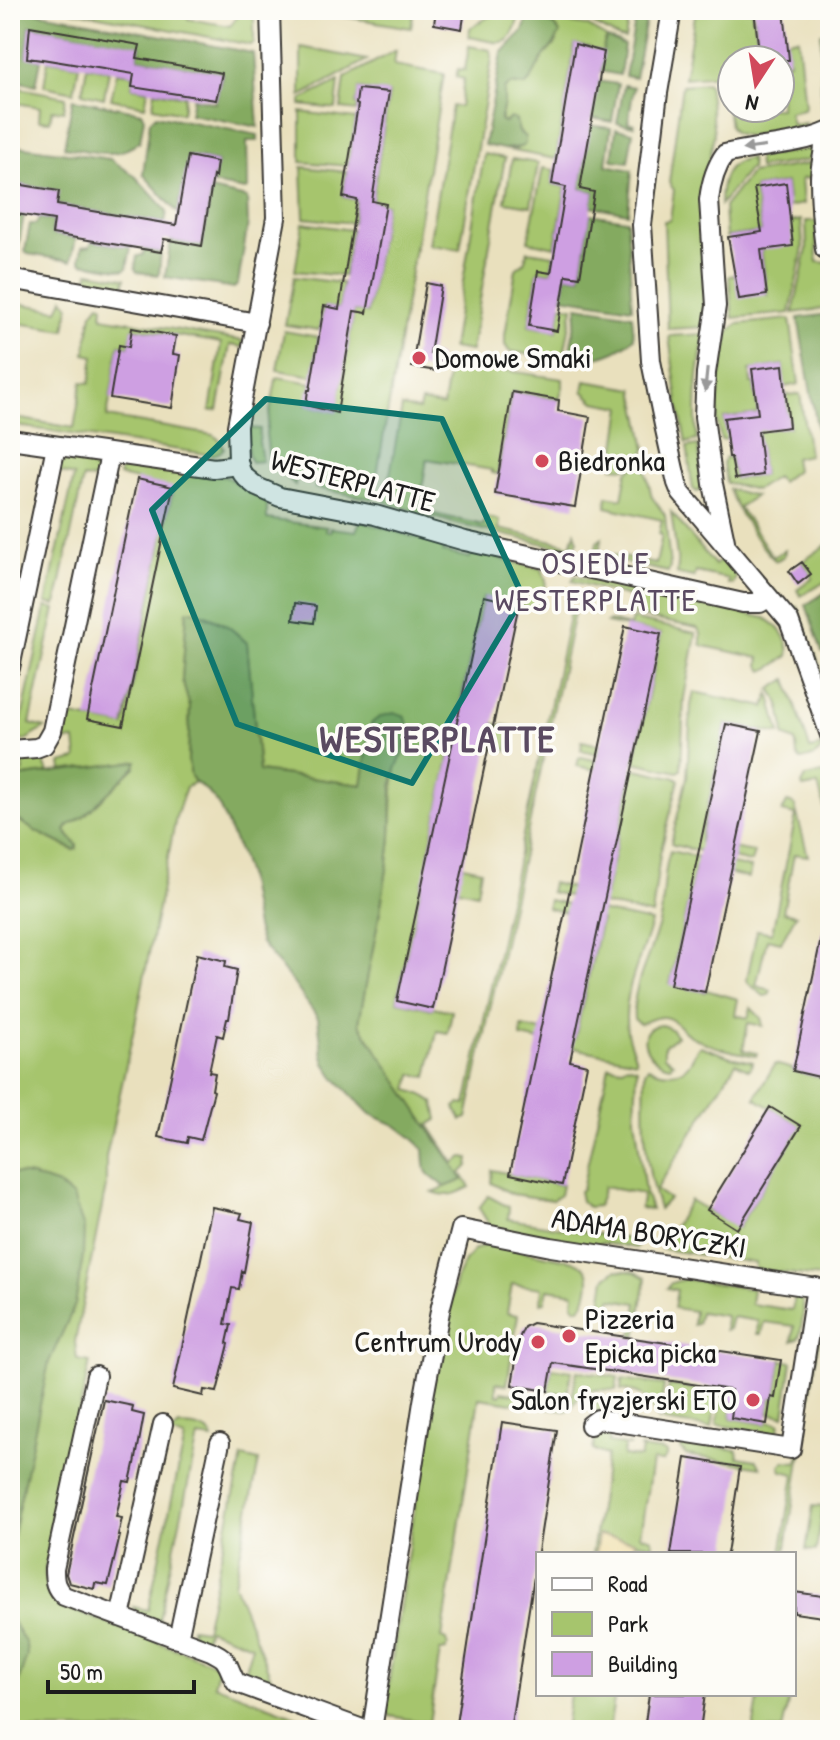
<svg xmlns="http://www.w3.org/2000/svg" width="840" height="1740" font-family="'Patrick Hand',sans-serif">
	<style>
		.green { fill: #a6c56d; stroke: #617044; stroke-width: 2 }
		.forest { fill: #84aa60; stroke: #50633e; stroke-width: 2 }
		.sand { fill: #eeda9e; stroke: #857b5d; stroke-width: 2 }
		.building { fill: #ce9fe2 }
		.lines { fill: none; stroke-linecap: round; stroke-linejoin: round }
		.street-casing { stroke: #3b3934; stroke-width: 22 }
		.street { stroke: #fff; stroke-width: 18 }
		.oneway { fill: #999 }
		.marked { fill: #0f766e; fill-opacity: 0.2; stroke: #0f766e; stroke-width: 6; stroke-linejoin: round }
		.poi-dot { fill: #d1495b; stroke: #fdfcf7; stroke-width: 3 }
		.labels { text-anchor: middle; stroke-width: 7; stroke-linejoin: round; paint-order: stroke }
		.poi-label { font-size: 30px; fill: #1c1c1c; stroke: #fdfcf7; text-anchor: start }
		.street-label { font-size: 30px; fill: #1c1c1c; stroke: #fdfcf7 }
		.neighbourhood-label { font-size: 32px; letter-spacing: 2px; fill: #5a4a61; stroke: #fdfcf7 }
		.district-label { font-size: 38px; font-weight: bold; letter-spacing: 2px; fill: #5a4a61; stroke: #fdfcf7 }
	</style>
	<rect width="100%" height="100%" fill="#fdfcf7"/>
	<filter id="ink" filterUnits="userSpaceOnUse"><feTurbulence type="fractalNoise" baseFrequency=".0125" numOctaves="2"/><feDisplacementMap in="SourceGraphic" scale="16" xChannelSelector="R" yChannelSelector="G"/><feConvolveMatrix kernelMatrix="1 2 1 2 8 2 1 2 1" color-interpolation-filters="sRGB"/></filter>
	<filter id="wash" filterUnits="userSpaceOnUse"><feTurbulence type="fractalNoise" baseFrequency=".006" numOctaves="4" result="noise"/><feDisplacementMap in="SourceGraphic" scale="32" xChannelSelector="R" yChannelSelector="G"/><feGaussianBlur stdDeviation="1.8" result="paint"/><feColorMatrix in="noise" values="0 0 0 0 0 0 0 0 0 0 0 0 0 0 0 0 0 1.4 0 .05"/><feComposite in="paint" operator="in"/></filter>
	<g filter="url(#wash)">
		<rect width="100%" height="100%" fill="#e9e0bd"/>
		<path class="green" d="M68,10H188V19L230,26L242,11L243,14L254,17V43L251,45Z
			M306,10H414L411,28Z
			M500,10H521C509,51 507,44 469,37L470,28Z
			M529,10H630L625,39L619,38L589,22L534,12Z
			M696,10H752L753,19H755L759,49L724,53L730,84L724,85L723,75L684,78Z
			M545,19L587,26L607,38L604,42V52L589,49V47L575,45L556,159L503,149H517L522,134L519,132L517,125L508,120L505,123L500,121L504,103V89L511,84L525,86L530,81L542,58L557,42L554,25Z
			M821,33H830V67L821,108Z
			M798,38L805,106L804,109L789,112L792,125L806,123L804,127L747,136L735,133L730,127L725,93H731L732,108L735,116L763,112V108H780V64L789,62L786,40Z
			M469,46L491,50L492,59L460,249L429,245L452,106L460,107L464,79L456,77L458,69L465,70Z
			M301,47L367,60L301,96Z
			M396,50L394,65L444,74L373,499L315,488V480L296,476L295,485L269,461L266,433L276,380L278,377L312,383L306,405L336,412L354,311L367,313L386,204L372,201L389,93L359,89L356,104L358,105L357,111L341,109L345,78Z
			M48,60L79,65L74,92L44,86Z
			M87,66L109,70L104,98L82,93Z
			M117,72L134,74L132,87L148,90L145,106L111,99Z
			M339,81L336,109L301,105V100Z
			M708,83L714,134L701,205L705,327L668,329L664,221L670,220L674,190L669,183L682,85Z
			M10,86L66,97L64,111L52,110L50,121L39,120L40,107L10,102Z
			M155,91L185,96L182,113L153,107Z
			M301,112L356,119L348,166L301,162Z
			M810,149L815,153L816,159L758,168L757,157Z
			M484,154L505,158L471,351L452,348Z
			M750,158L751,169L748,170L720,205C720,182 724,162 750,158Z
			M512,159L538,163L531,206L505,202Z
			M815,163V178L801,179L803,204L787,207V200L788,199L786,183L754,188L762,232L726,237L724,207L751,173Z
			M302,167L347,172L343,197L357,200L353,223L304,218Z
			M543,168L554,170L552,184L566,187L555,247L528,241Z
			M801,220L803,248L790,313L733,318L729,276L736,275L767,295L761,249L790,222Z
			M806,221H816L817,262L830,263V254V308L793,313L807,249Z
			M303,223L352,230L344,276L295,271Z
			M528,251L554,255L551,273L538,271L529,326L557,331L561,305L573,307L563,360L509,351L505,345V335L516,269L524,262Z
			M89,272L125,278L123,290L87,284Z
			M294,277L343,283L339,309L324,307L320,330L285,325Z
			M64,298L69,307L65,330L10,322V302L58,310Z
			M99,304L103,305L102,317L244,341L243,347L230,345L218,410L210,411L221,343L133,328L129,347L119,345L107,417L213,435L221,441L224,448C218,457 209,455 200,453L10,425V417L74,428L82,382L90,383L94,356L85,354L92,313Z
			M790,319L799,384L784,387L783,365L750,370L751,383H754L758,414L724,418L726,432L729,439L721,440L717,421L719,383L729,331L738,324Z
			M284,331L319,337L313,376L277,370Z
			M705,334C697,370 694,403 697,440L686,443L678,403L669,336Z
			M450,362L563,379V387L559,400L512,392L498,474L492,473V470L427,459L419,507L426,509V512L483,525L486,517L500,520L499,529L571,545L575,532L578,541L572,550L453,523L385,502L402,407L419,410L421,402L443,406Z
			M585,381L634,389L646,449L642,457L626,468L613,467L622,407L595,402L583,391Z
			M800,394L809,455L794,458L796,470L781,482L776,477L756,490L726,483L723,463L725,458L731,457L735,479L763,475L757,429L789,427L785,395Z
			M247,428L260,429L259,442L262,461L251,462C246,451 247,440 247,428Z
			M698,445L703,480L701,490L697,492L693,489C690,474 690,462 687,447Z
			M75,455C95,459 100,459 98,480L83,478L56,605L46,603L74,476L59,472C60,462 66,457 75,455Z
			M643,460L652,497L665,515L670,567L668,572L598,556L596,548L597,542L602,538L599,552L656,564L662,535L659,534L662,520L606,507L607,496L622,499L627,472Z
			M126,463L226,477C241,484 252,495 267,503V519L327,527L326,531L330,532L331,528L356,531L360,521L444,546L443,552L470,558L472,552L542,569L546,580L545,589H541L537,609L483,597L458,716L512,727L507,751L453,740L428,858L481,870L477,893L423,881L397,1001L432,1009L433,1007L452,1011L448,1033L437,1031L427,1077L412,1074L408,1090C416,1092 428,1098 434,1102L438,1119L429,1125L454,1163L463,1157L469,1158L468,1166L461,1173L470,1187C456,1194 448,1198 433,1192L462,1180L359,1023C369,964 383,906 390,847C394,816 389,786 400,756L362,785L259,771L247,643C233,628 209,611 187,611L182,680L190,707L188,761L191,776L195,782L186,787L176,817L135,1024L106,1157V1186L75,1342L77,1360L90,1362L45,1570C44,1585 47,1595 59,1605L219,1665L214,1685L333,1730H10V815L37,832L73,850L77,849V845L65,831L68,826L84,816L135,767L136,762L62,771L61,763L77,759L75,740L62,741L67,715L124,726L173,488L119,476L121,466Z
			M729,489L755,496L739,507L773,557L785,550L784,556L776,561C762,550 734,507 729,489Z
			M671,512L715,565L724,559L733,565L731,568L736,576L733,584H728L729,579L696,572L694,577L677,574L678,565Z
			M826,545L830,579L801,596L797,590L813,578L802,562Z
			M575,576L765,618C778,625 791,641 788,656L770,668L763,671L759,665L760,658L704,646L701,644V633L697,628L633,615L636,599L572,581Z
			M46,607L55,609L30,724L45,728L26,740L13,741L10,738V721L21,722Z
			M798,607L830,694V710L795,608Z
			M570,612L574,613L467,1118L461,1120L455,1107L459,1104L466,1105Z
			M632,619L696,633V635L684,698L681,770L678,772L581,750L582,741L636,753L661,634L607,623L610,621L630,626Z
			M787,679L810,749L823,746C818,756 812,758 801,760C794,755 798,748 795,741L784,736C784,721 780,700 771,689Z
			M694,692L765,707L769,693L770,696L780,734L726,724L700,842L754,852L751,862L673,845L671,843L687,777L691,705Z
			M37,756L43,759L48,773L10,778V772L24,771L22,757Z
			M581,757L677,778L679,780L660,854L652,915L550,892L552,883L605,896L631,777L577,766L579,758Z
			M822,773L830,777V784L824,788L830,806V828L818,785L803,788L802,785L806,777Z
			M787,802L791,803L795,806L808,856L794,854L783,912L796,915L781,942L767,939L756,986L771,990L769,995L764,996L748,983L747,979L757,930L772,933L796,815L782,812Z
			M670,851L751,868L749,878L696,866L670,984L705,992L706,990L738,999L735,1015L748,1018L751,1008L761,1018L763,1026L748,1023L743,1050L757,1053L756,1056C734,1052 709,1047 689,1035C680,1029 676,1019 664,1017C655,1016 648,1021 640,1024L634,1019C631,981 655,950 661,914C665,894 663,870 670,851Z
			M549,900L651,922C642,959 621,991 627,1031C628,1041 634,1051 636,1061L521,1037L522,1027L575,1038L601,920L547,908Z
			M663,1025L672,1030L677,1036L664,1046V1056L673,1063L670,1066C645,1063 631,1025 663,1025Z
			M700,1046L731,1057L753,1062L749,1070L736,1063L656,1190L669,1199L659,1209C644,1165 643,1118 645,1072L648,1067C662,1074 679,1077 690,1063C695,1056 693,1052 700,1046Z
			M775,1064L793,1069V1071L827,1079L830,1069V1277L828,1278L755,1269V1263L661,1249L690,1200L738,1228L800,1126L755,1098Z
			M627,1065L637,1068L635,1118L645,1192L651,1210L640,1208L643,1194L604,1187L598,1206L588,1207L581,1201L579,1191L582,1189L609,1066L622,1068Z
			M492,1170L562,1185L560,1195L552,1200L512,1194L491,1183Z
			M488,1196L509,1207L508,1219L636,1240L640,1226L644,1228C646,1239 640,1242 636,1248L601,1243L595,1248L490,1226L479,1208Z
			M487,1244L573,1261C576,1263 583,1265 585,1268C594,1277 586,1300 580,1308H576L573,1305L574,1293L548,1289L545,1302L541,1303L542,1288L512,1284L507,1313L518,1315L507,1385L496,1383V1394L500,1395L501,1392L571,1402L577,1371L618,1377L616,1390C604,1390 590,1387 580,1396C574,1402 574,1407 566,1411L479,1398L442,1638L447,1640L448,1645L446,1650L440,1651L429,1723L390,1716L385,1707L436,1364L456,1279L465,1261L474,1250Z
			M616,1270L635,1272L646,1278L636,1338L632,1337L637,1303L611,1299L608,1312L604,1313L600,1310L605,1278Z
			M684,1279L753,1289L751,1304L792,1310L795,1296C800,1299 802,1299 803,1305C804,1310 801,1335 798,1339C796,1340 794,1340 792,1341L794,1326L764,1322L761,1334H757L758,1321L732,1317L729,1329L725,1330L726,1316L700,1312L697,1324L693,1325L694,1311L674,1308L677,1290L667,1288L671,1283Z
			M820,1315H823L785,1554H781L794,1474L782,1471L780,1466L784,1461L796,1462L798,1459Z
			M781,1360L792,1362L784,1416L768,1413L771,1397H775Z
			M552,1368L572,1371L567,1394L548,1391Z
			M622,1379L664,1385L659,1420C645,1401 648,1391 621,1390Z
			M669,1385L717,1392L712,1428L663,1421Z
			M722,1394L730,1396L729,1401L733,1402L731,1418L766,1424L767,1421L780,1423L778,1434L717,1425Z
			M628,1402L637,1406L640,1412L639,1416L587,1409L594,1403Z
			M179,1426C191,1426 209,1427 213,1439L198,1437L159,1620L174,1624L170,1627L137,1615L133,1607L148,1610L185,1438L170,1434Z
			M601,1428L609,1429L610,1433L609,1443L631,1446H624L623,1456L640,1458L642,1449L639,1448L664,1451L667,1455L662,1462L652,1461L640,1535L652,1539L653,1546L598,1535L595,1554H592L607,1455L593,1450L595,1438Z
			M681,1441L737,1450L738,1457L756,1460L761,1467L686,1455L681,1449Z
			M242,1457L259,1461L234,1584L276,1690L236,1675L238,1673H244L252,1645L208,1629L203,1643C196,1639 191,1636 191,1628L205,1630Z
			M813,1506L823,1507L816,1551L806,1550Z
			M570,1694H615L609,1730H565Z
			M759,1694H790L782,1730H753Z"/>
		<path class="forest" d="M10,10H26L253,53L258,127L190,114L193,98L215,103L222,74L137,58L140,46L30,26L27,57L41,60L36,85L21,82L10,64Z
			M637,10H648L635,78L625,76Z
			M528,17C541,19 553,21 560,33C557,43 550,48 544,56C537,66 534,78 525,86L511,84L504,89V103L500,121L505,123L510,118L516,120L519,132L525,137V144L521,147L503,149L484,145L502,53L523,31Z
			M607,38L624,45L620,75L599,71C603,60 601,46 607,38Z
			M597,81L618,84L612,122L591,118Z
			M624,85L634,87L628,122L634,124V126L617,123Z
			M73,99L141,112L144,118L140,141C117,161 92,151 64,147Z
			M156,115L258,135V141H247L248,189L245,190L212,184L217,162L189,156L178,213L143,174L150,121Z
			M590,125L611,128L606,165L632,170L628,213L591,206L594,192L580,189Z
			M616,129L633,132L628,162L612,160Z
			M10,145L110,159L135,176L167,211L165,223L57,205L58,191L10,183Z
			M211,190L247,198L248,223L238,284L234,288L165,277L171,240L202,245Z
			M10,213L24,215L18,249L15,252L10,251Z
			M590,214L627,220L632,308L562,297L566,275L580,277Z
			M39,218L54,220L52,234L76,238L71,261L28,254L25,251L30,224H36Z
			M92,241L131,247L127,268L124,270L82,263L80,259L82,247L90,246Z
			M144,249L161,252L159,275L137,272L135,268L137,256L143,255Z
			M578,306L632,315L634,338C616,355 592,360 568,361Z
			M830,314V437L819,439L798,318Z
			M830,589V651L822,652L806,605Z
			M193,610L229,627L247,643L259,771L362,785L371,724C378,716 401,706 407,721C414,740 396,761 393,780C390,802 393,825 390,847C383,906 369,964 359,1023L463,1180L445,1187C422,1170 426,1176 424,1149L411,1137L395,1125L370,1114L335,1078L325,1063L322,1051L318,1018L291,980L261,943L256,927L247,876L240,853L218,804L207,791L195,782L191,776L188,761L190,707L182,680L187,611Z
			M137,761L135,767L84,816L68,826L65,831L77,845V848L74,850L37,832L10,815V778Z
			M10,1173L32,1176L58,1185L73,1197L84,1228L83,1256L75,1305L49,1362L12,1539L10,1568Z
			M10,1617L26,1644L27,1656L10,1707Z"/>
		<path class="sand" d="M598,1535L635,1541L633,1554H595Z"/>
		<g id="blocks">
			<path class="building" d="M436,10H465L462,29L434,24Z
				M754,10H784L789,60H760Z
				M30,26L140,45L137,58L222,73L216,100L132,87L134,74L42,59V60L27,58Z
				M575,44L604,52L580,189L594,192L580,277L566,275L557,331L529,326L538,271L551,273L566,187L552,184Z
				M358,89L389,92L372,201L386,204L367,313L354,311L337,413L306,405L308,390H310L324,306L339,309L353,223L357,200L343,197L358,105L356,104Z
				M188,156L217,162L215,177L213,176L202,246L164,239L161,252L52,234L54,220L10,213V183L59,191L57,205L176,225Z
				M786,183L793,246L761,250L767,295L739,299L728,237L762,232L754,188Z
				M426,283L441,286L430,354L440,356L437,371L412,367Z
				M132,328L176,336L173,354L180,355L172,408L110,398L119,345L129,347Z
				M783,365L789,427L758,431L763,475L735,479L731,457H729L724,418L758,414L752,369Z
				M512,392L559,400L558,411L590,417L575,507L495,494Z
				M137,479L173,487L123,726L87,719Z
				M802,562L811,574L798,584L789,571Z
				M484,596L519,604L433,1009L397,1001Z
				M295,603L316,606L314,623L293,620Z
				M625,626L661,634L570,1061L587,1065L562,1185L510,1174Z
				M726,724L761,731L705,992L670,985Z
				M823,929L830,930V1069L828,1079L793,1071Z
				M197,954L226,961L225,967L237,970L229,1019H227L223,1037L217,1035L209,1072L215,1073L212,1090L214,1091L201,1140L188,1137L187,1143L158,1137Z
				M770,1107L801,1126L737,1229L707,1210Z
				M212,1207L242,1213L240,1219L253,1222L244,1272L242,1271L239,1289L232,1288L225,1324L231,1325L227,1343L229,1344L217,1392L204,1390L203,1396L173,1389Z
				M532,1323L781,1360L775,1398L771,1397L767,1424L731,1418L733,1402L729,1401L731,1390L621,1373L553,1363L548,1391L512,1385L520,1336L524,1327Z
				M104,1400L133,1406L132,1412L144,1415L135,1464H134L130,1482L124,1481L116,1517L122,1518L118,1536H120L108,1585L95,1583L94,1589L69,1583L66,1574Z
				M502,1422L557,1430L510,1730H490L456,1724Z
				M686,1458L740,1467L727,1554H671Z
				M794,1592L830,1597V1618L794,1613Z
				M649,1694H705L700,1730H644Z"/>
		</g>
	</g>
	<g filter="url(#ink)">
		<use href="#blocks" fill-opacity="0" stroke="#3b3934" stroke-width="2"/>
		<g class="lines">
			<g class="street-casing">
				<path id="street" d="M270,10L276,218L237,426L238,461L241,472L246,478L257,487L280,497L375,515L465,541L743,603H760L768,598
					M672,10L658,93L642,225L651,361L664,425L677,483L681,493L789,621L830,735
					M824,134C826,149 820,163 820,178C820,202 822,226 825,249
					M10,279L257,323
					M10,439L214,468L239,465
					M725,541L713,484L704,417L706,373L716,306L709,200C711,183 715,168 725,154C760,145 797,146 830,131
					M10,668L56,446
					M10,750L36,748L44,745L52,731L110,454
					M96,1376L54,1569C54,1581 55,1588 64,1596L211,1651C216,1654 223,1656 226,1662C231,1669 231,1676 237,1683L365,1730
					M590,1425L598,1419L791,1449L816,1287
					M120,1617L163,1424
					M178,1639L220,1443
					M372,1730L423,1402L441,1306L461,1229L551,1247L830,1290"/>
			</g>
			<use href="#street" class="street"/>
		</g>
		<defs><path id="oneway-solid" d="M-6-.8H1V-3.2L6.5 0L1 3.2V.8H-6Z" transform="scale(2)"/></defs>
		<g class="oneway">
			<use href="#oneway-solid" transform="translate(754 148) rotate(172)"/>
			<use href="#oneway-solid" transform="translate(706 380) rotate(96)"/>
		</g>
	</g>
	<path class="marked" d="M266,399L442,419L523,597L412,783L237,724L152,510Z"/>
	<g class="poi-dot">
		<circle cx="419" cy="358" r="8"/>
		<circle cx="542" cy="461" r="8"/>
		<circle cx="569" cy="1336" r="8"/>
		<circle cx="538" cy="1342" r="8"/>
		<circle cx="753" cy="1400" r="8"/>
	</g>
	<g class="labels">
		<g class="poi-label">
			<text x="435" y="368">Domowe Smaki</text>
			<text x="558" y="471">Biedronka</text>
			<text x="585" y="1329">Pizzeria<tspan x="585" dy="34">Epicka picka</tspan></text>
			<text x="522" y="1352" text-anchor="end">Centrum Urody</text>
			<text x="737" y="1410" text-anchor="end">Salon fryzjerski ETO</text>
		</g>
		<g class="street-label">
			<text transform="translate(353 481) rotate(15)" y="10">WESTERPLATTE</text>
			<text transform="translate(649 1233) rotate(9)" y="10">ADAMA BORYCZKI</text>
		</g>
		<g class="neighbourhood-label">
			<text x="596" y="574">OSIEDLE<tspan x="596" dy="37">WESTERPLATTE</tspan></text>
		</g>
		<g class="district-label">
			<text x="438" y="752">WESTERPLATTE</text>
		</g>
	</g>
	<rect width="840" height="1740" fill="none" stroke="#fdfcf7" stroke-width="40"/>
	<rect x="536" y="1552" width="260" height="144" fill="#fdfcf7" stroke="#a3a29f" stroke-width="2"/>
	<rect x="552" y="1578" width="40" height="12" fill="#ffffff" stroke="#a3a29f" stroke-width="2"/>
	<text x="608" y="1592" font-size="24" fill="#1c1c1c">Road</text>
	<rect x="552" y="1612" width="40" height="24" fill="#a6c56d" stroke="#a3a29f" stroke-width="2"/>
	<text x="608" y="1632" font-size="24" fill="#1c1c1c">Park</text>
	<rect x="552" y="1652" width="40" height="24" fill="#ce9fe2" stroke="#a3a29f" stroke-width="2"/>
	<text x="608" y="1672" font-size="24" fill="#1c1c1c">Building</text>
	<g transform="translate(756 84) rotate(192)"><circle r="38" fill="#fdfcf7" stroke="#a3a29f" stroke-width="2"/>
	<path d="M0-6L14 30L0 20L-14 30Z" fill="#d1495b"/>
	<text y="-12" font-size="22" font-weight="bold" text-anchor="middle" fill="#1c1c1c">N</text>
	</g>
	<path d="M48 1680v12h146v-12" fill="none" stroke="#1c1c1c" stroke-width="4"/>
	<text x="60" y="1680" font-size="24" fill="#1c1c1c" stroke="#fdfcf7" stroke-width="6" paint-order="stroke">50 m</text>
</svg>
